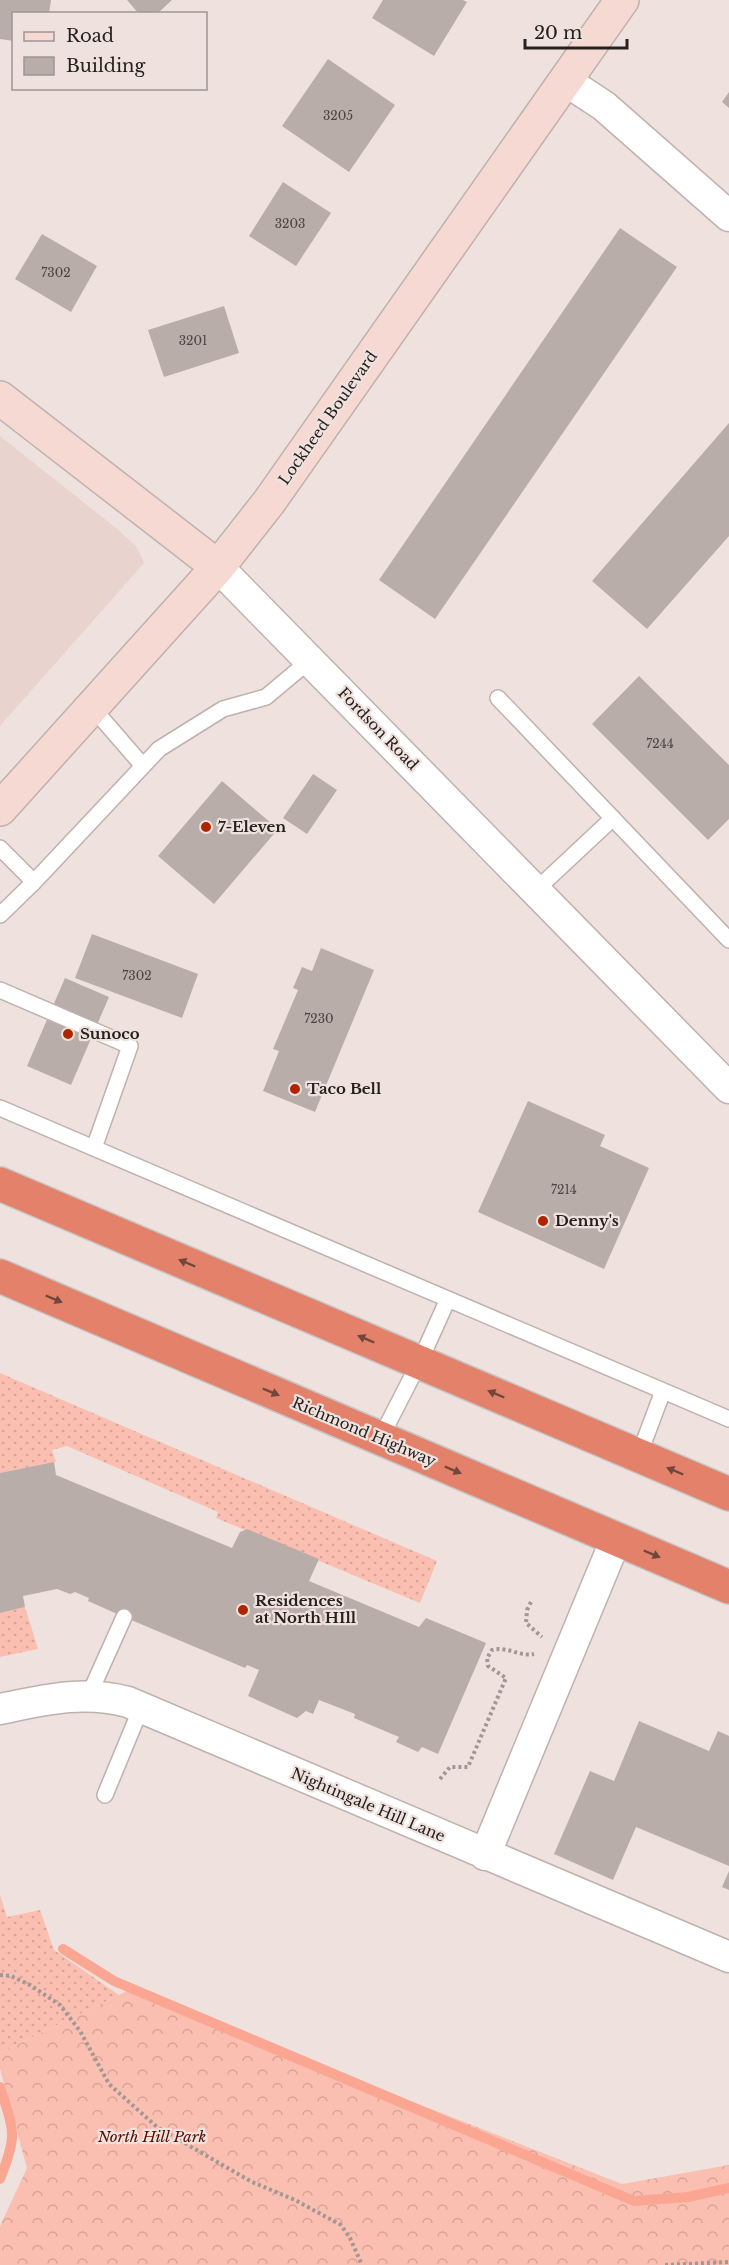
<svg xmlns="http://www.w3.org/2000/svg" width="729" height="2265" font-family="'Libre Baskerville',serif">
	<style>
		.built { fill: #e9d3ce }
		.grass { fill: url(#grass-dots) }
		.forest { fill: url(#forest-crowns) }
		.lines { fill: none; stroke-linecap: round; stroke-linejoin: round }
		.stream { stroke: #fba692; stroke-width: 10 }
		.building { fill: #b9adaa }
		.lane-casing { stroke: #beb1ae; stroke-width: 18 }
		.street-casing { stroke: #beb1ae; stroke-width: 33 }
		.secondary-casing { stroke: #beb1ae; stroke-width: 36 }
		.highway-casing { stroke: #c6c5c5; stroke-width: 36 }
		.path { stroke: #a19794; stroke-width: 4; stroke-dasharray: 3 3; stroke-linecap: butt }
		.lane { stroke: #fff; stroke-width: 15 }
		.street { stroke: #fff; stroke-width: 30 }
		.secondary { stroke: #f7d9d3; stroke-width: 33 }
		.highway { stroke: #e4816b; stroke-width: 33 }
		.oneway { fill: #71473d }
		.poi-dot { fill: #b02500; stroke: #efe2de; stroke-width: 2 }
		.labels { text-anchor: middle; stroke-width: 4.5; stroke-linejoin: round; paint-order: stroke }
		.number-label { font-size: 12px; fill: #4a4442 }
		.street-label { font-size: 15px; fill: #25211f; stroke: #efe2de }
		.poi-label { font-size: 15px; font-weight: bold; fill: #25211f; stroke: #efe2de; text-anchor: start }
		.park-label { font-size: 15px; font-style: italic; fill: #580e00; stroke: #efe2de }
	</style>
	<defs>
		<pattern id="grass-dots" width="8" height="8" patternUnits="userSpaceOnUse" patternTransform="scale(1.5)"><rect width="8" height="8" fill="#fbbfb1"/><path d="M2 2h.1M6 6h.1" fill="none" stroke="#d7a498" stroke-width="1.8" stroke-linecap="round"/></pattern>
		<pattern id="forest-crowns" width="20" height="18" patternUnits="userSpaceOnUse" patternTransform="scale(1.5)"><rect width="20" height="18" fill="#fbbfb1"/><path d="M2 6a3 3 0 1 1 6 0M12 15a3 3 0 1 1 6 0" fill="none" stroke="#d7a498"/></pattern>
	</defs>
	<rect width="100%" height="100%" fill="#efe2de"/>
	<path class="built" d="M0,436L116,528L136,546L144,563L0,726Z"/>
	<path class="grass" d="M0,1373L437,1561L420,1603L216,1518L218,1512L67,1446L52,1450L56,1462L0,1473Z
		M25,1607L38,1649L0,1657V1613Z
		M0,1895L7,1917L40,1910L54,1950L119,1995L0,2053Z"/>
	<path class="forest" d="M129,1990L622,2184L729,2165V2265H0V2226L27,2168L0,2069V2053Z"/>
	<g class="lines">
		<path class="stream" d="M63,1949L114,1981L634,2201L688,2197L729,2188
			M0,2087C14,2132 18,2134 0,2179"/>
	</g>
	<path class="building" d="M0,0H51L49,14H14V41L0,39Z
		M127,0H172L157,14H139Z
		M383,0H463L467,2L434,56L372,18Z
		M328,59L395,105L349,172L282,126Z
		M729,92V108L722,102Z
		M283,182L331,213L296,266L249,236Z
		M620,228L677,267L435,619L379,580Z
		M42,234L97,266L71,312L15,279Z
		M224,306L239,353L164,377L148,330Z
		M729,423V536L647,629L592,581Z
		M639,676L729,765V819L708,840L592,724Z
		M313,774L337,790L307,834L283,818Z
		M222,781L278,829L214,904L158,856Z
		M92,934L198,974L182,1018L75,978Z
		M321,948L374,970L315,1112L263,1091L279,1051L273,1049L298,990L293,988L302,967L312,971Z
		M65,978L109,997L71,1085L27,1066Z
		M528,1101L605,1135L600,1146L649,1168L604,1269L478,1212Z
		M54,1462L56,1475L232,1548L240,1532L247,1529L319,1559L309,1581L419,1627L426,1618L486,1643L438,1754L422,1747L418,1752L396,1742L399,1737L354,1718L355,1714L319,1700L313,1714L306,1711L297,1718L248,1696L259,1670L247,1665L245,1668L124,1617L88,1601L89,1598L75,1592L70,1594L57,1589L23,1596L25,1607L0,1613V1473Z
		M639,1721L709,1751L718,1731L729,1736V1866L636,1827L613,1880L554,1854L590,1771L614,1781Z
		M729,1871V1890L722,1887Z"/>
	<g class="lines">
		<g class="lane-casing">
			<path id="lane" d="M498,698L729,940
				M91,706L143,766
				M0,848L34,882L0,915
				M34,882L159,749L223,709L266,697L310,660
				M536,890L613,818
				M0,990L130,1046L94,1148
				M0,1108L729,1419
				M380,1439L420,1361L448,1299
				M639,1455L663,1391
				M89,1695L124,1617
				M105,1795L141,1708"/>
		</g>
		<g class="street-casing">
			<path id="street" d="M566,81L604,106L729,216
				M218,567L729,1088
				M0,1709C44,1700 83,1690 128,1702L729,1957
				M485,1855L616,1539"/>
		</g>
		<g class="secondary-casing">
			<path id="secondary" d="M0,398L218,567
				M0,809L218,567L269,502L622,0"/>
		</g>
		<g class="highway-casing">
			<path id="highway" d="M0,1184L729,1494
				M0,1276L729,1587"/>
		</g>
		<path class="path" d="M531,1602L527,1610L526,1623L542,1637
			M440,1779L450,1767H468L506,1678L488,1666L487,1658L492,1650C508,1646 519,1657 534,1654
			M0,1975L11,1976L30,1985L60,2005L80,2031L109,2084L157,2127L252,2182L295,2200L341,2225L350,2238L362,2265
			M665,2265L729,2262"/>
		<use href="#lane" class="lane"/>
		<use href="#street" class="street"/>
		<use href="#secondary" class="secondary"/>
		<use href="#highway" class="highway"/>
	</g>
	<defs><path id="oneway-solid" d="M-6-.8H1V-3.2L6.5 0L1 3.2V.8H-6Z" transform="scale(1.5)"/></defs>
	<g class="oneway">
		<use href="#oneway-solid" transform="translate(187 1263) rotate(-157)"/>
		<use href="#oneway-solid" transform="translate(54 1299) rotate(23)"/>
		<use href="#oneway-solid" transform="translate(366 1339) rotate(-157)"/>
		<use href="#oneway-solid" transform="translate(271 1392) rotate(23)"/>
		<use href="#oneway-solid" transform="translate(496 1394) rotate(-157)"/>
		<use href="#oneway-solid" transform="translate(453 1470) rotate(23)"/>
		<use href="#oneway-solid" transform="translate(675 1471) rotate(-157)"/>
		<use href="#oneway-solid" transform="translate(652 1554) rotate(23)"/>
	</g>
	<g class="poi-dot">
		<circle cx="206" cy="827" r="6"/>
		<circle cx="68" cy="1034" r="6"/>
		<circle cx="295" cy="1089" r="6"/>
		<circle cx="543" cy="1221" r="6"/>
		<circle cx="243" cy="1610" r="6"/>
	</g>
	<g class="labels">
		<g class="number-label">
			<text x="338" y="120">3205</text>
			<text x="290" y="228">3203</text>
			<text x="56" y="277">7302</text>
			<text x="193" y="345">3201</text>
			<text x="660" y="748">7244</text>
			<text x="137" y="980">7302</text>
			<text x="319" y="1023">7230</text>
			<text x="564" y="1194">7214</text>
		</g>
		<g class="street-label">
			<text transform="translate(328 418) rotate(-55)" y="5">Lockheed Boulevard</text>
			<text transform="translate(378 729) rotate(46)" y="5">Fordson Road</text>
			<text transform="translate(364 1432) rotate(23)" y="5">Richmond Highway</text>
			<text transform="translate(368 1805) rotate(23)" y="5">Nightingale Hill Lane</text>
		</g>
		<g class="poi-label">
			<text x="218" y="832">7-Eleven</text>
			<text x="80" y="1039">Sunoco</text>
			<text x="307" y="1094">Taco Bell</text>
			<text x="555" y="1226">Denny's</text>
			<text x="255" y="1606">Residences<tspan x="255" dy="17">at North HIll</tspan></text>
		</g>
		<g class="park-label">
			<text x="152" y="2142">North Hill Park</text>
		</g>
	</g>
	<rect x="12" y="12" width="195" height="78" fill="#efe2de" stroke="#9e9592" stroke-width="1.5"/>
	<rect x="24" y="32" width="30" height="9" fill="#f7d9d3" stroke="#9e9592" stroke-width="1.5"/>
	<text x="66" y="42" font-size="18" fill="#25211f">Road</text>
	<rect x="24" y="57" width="30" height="18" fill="#b9adaa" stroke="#9e9592" stroke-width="1.5"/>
	<text x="66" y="72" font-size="18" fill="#25211f">Building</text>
	<path d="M525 39v9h102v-9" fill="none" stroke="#25211f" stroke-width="3"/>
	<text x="534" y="39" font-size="18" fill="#25211f" stroke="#efe2de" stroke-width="4.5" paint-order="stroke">20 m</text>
</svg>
